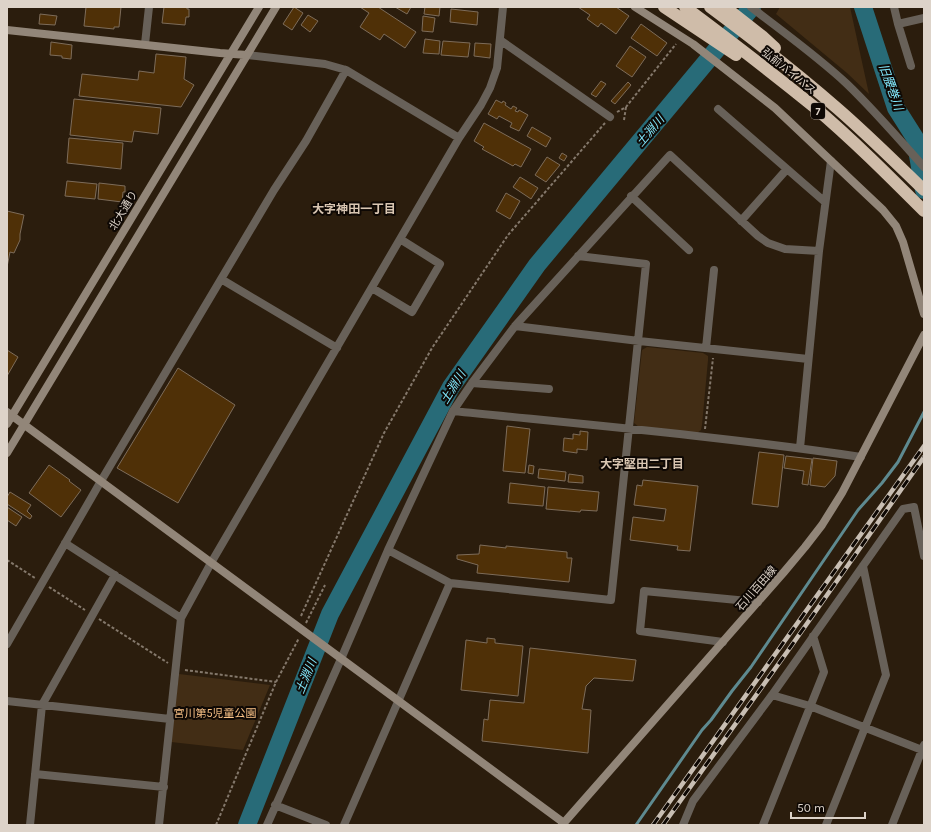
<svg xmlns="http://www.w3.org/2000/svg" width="931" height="832" font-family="Karla,'Noto Sans JP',sans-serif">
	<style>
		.green { fill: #422d15 }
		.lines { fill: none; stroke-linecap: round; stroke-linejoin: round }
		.stream { stroke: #5e8a90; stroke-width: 3 }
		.river { stroke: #286b78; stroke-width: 18 }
		.building { fill: #4f3007; stroke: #7d6c5a }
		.path { stroke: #84786b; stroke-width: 2; stroke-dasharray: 3 2; stroke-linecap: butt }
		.street { stroke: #686159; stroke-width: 8 }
		.secondary { stroke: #928679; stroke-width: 8 }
		.highway { stroke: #cfbca9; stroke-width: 12 }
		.rail-casing { stroke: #c8beb3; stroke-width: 4.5 }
		.rail { stroke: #0e0804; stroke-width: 3; stroke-dasharray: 9; stroke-linecap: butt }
		.labels { text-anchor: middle; stroke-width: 4; stroke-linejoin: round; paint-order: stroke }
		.shield { fill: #0e0804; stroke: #9f968e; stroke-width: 1 }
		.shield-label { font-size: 10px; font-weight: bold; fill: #ddd3c9 }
		.street-label { font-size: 11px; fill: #ddd3c9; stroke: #0e0804 }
		.park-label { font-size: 11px; fill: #fcc488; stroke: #0e0804 }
		.water-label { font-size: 12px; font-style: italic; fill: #83e9fe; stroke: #0e0804 }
		.neighbourhood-label { font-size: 12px; font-weight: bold; fill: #d9c6b2; stroke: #0e0804 }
	</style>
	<rect width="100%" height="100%" fill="#2b1d0d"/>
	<path class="green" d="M780,7H850L869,94L847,73L776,14Z
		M647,347L703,353L708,356V360L702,425L701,430L697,433L639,427L634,423L642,350Z
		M179,674L270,685L243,750L171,742Z"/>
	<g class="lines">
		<path class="stream" d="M636,825L702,730L711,720L732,691L751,667L858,510L882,483L898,462L924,412"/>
		<path class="river" d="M863,7L896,108L915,138L924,190
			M247,825L330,614L451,387L537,265L752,7"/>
	</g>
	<path class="building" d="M86,7H121L119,27H114V29L84,26Z
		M164,7H187V9H189V17H186L185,25L162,23Z
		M294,7L303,13L292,30L283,24Z
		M360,7H378L416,32L405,48L384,34L380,40L360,27L369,13Z
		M395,7H411L407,14Z
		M425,7H440L439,16L424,14Z
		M578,7H616L629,16L616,34L601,23L598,27L587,19L590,15Z
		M451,9L478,12L477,25L450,22Z
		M40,14L57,16L55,25L39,24Z
		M308,15L318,21L310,32L301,25Z
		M423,16L435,18L433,32L422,31Z
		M641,24L667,43L657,56L631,38Z
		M425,39L440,41L439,54L423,53Z
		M443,41L470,43L468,57L441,55Z
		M51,42L72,45L71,59L62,58V56L50,55Z
		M475,43L491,44L490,58L474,56Z
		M630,46L646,57L632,77L616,66Z
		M156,54L186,57L184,79L194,85L181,107L79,96L82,74L138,80L139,71L154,73Z
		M601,81L606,84L596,97L591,94Z
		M628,82L631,85L615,104L611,101Z
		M74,99L161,108L158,134L134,131L132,142L70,135Z
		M496,100L502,103L503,101L506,103L505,105L511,109L513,106L517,108L515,111L518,112L519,110L528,115L519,131L510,127L512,123L499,116L497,119L488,114Z
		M484,123L531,149L521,167L515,164L513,166L482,149L484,147L474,141Z
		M532,127L551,138L546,147L527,136Z
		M69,138L123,143L121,169L67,163Z
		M562,153L567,156L564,161L559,158Z
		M547,157L560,165L546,182L535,175Z
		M520,177L538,188L531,199L513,187Z
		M67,181L97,184L95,199L65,196Z
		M99,183L125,186V192H123L122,202L98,199Z
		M506,193L520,201L510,219L496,211Z
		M7,211L24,215L20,234V240L14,253L10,252L7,267Z
		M7,350L18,357L7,376Z
		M178,368L235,405L178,503L117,468Z
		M507,426L530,429L525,473L503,471Z
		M580,431L588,432L587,450L577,449V453L563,451L564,438L573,439V434L580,435Z
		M759,452L784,455L778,507L752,504Z
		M786,456L812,459L808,485L802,484L804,471L784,468Z
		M813,458L837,461L835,476L825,487L810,485Z
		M49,465L70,480L69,481L81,490L61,517L29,493Z
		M529,465L534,466L533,474L528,473Z
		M539,469L566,472L565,481L538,478Z
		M569,474L583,476V483L568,482Z
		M643,480L698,486L690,551L677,550L678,546L630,540L633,517L664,521L666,509L634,505L637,485L642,486Z
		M510,483L545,487L543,506L508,503Z
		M548,487L599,492L597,511L581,510L580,512L546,509Z
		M10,492L31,505L27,511L32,516L30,519L7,504V497Z
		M7,507L22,517L16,526L7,520Z
		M480,545L506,548V546L567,552V558H572L569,582L477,573L478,565L457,559V555L479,554Z
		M487,638L495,639V643L523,646L518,696L461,690L466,640L487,643Z
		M530,648L636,660L633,681L594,678L586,686L582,709L591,710L588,753L482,741L484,719L488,720L490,700L524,703Z"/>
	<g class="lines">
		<path class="path" d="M617,112L626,107L676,44
			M624,120L626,107
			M705,429L713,358
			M7,560L35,578
			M49,587L85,610
			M301,616L384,433L432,348L508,235L605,123
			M99,619L168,663
			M306,623L325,585
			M185,670L276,682
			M216,825L276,682L299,638"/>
		<path class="street" d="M751,7C783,32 817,56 847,84C874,110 899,139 924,167
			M894,7L898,24L911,66
			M898,24L924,18
			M500,40L610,117
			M145,44L149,7
			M247,55L325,64L346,70L459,138
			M718,109L825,202
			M631,196L689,250
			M741,221L787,169
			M221,279L337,348
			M372,288L412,312L440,264L400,239
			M515,326L639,341L808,359
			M706,348L714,270
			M472,383L549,389
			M453,411C590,425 726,437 861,457
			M800,448L819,251L831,161
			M65,543L181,618
			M388,550L450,583L611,600L646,264L578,256
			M723,642L640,631L644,591L758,602
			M7,644L101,481L274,190L306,141L346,70
			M772,695L810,706L922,750
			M7,701L170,719
			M35,774L164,787
			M275,805L326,825
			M30,825L42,705L115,575
			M159,825L181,618L211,563L459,138L481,105L490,88L497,68L503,7
			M267,825L341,659L388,550L453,411L472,383L515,326L670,155L758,236L768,243L785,249L819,251
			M344,825L450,583
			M683,825L693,801L772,695L903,509L914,507L924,556
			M763,825L824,672L813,636
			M826,825L886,675L863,566
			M892,825L924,745"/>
		<path class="secondary" d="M635,7L693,44L775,108L883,210L896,226L903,242L924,314
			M7,30L220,53L247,55
			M7,412L564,823
			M7,424L259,7
			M7,453L276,7
			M562,825L784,572L805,547L822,525L842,493L924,335"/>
		<path class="highway" d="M664,7L736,55
			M685,7C728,39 771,72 813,106C852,139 888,175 924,211
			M710,7C753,39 797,73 838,109C868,135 896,163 924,190
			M725,7L762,36L775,48"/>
		<g class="rail-casing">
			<path id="rail" d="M653,825L924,446
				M663,825L787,652L924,457"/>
		</g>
		<use href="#rail" class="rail"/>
	</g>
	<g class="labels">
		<rect class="shield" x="811" y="103" width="14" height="16" rx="3"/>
		<g class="shield-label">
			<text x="818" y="115">7</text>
		</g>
		<g class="street-label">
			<text transform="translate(789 71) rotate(39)" y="4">弘前バイパス</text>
			<text transform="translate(123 210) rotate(-59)" y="4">北大通り</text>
			<text transform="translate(756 588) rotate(-49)" y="4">石川百田線</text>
		</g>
		<g class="park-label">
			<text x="215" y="717">宮川第5児童公園</text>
		</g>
		<g class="water-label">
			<text transform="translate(891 87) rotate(70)" y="4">旧腰巻川</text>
			<text transform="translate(650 131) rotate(-50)" y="4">土淵川</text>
			<text transform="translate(453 387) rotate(-58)" y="4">土淵川</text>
			<text transform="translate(306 676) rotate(-68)" y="4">土淵川</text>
		</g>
		<g class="neighbourhood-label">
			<text x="354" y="213">大字神田一丁目</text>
			<text x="642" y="468">大字堅田二丁目</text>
		</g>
	</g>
	<rect width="931" height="832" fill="none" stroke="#ddd3c9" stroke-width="16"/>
	<path d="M791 812v6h74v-6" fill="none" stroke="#ddd3c9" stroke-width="2"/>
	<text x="797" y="812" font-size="12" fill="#ddd3c9" stroke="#0e0804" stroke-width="3" paint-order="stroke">50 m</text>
</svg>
